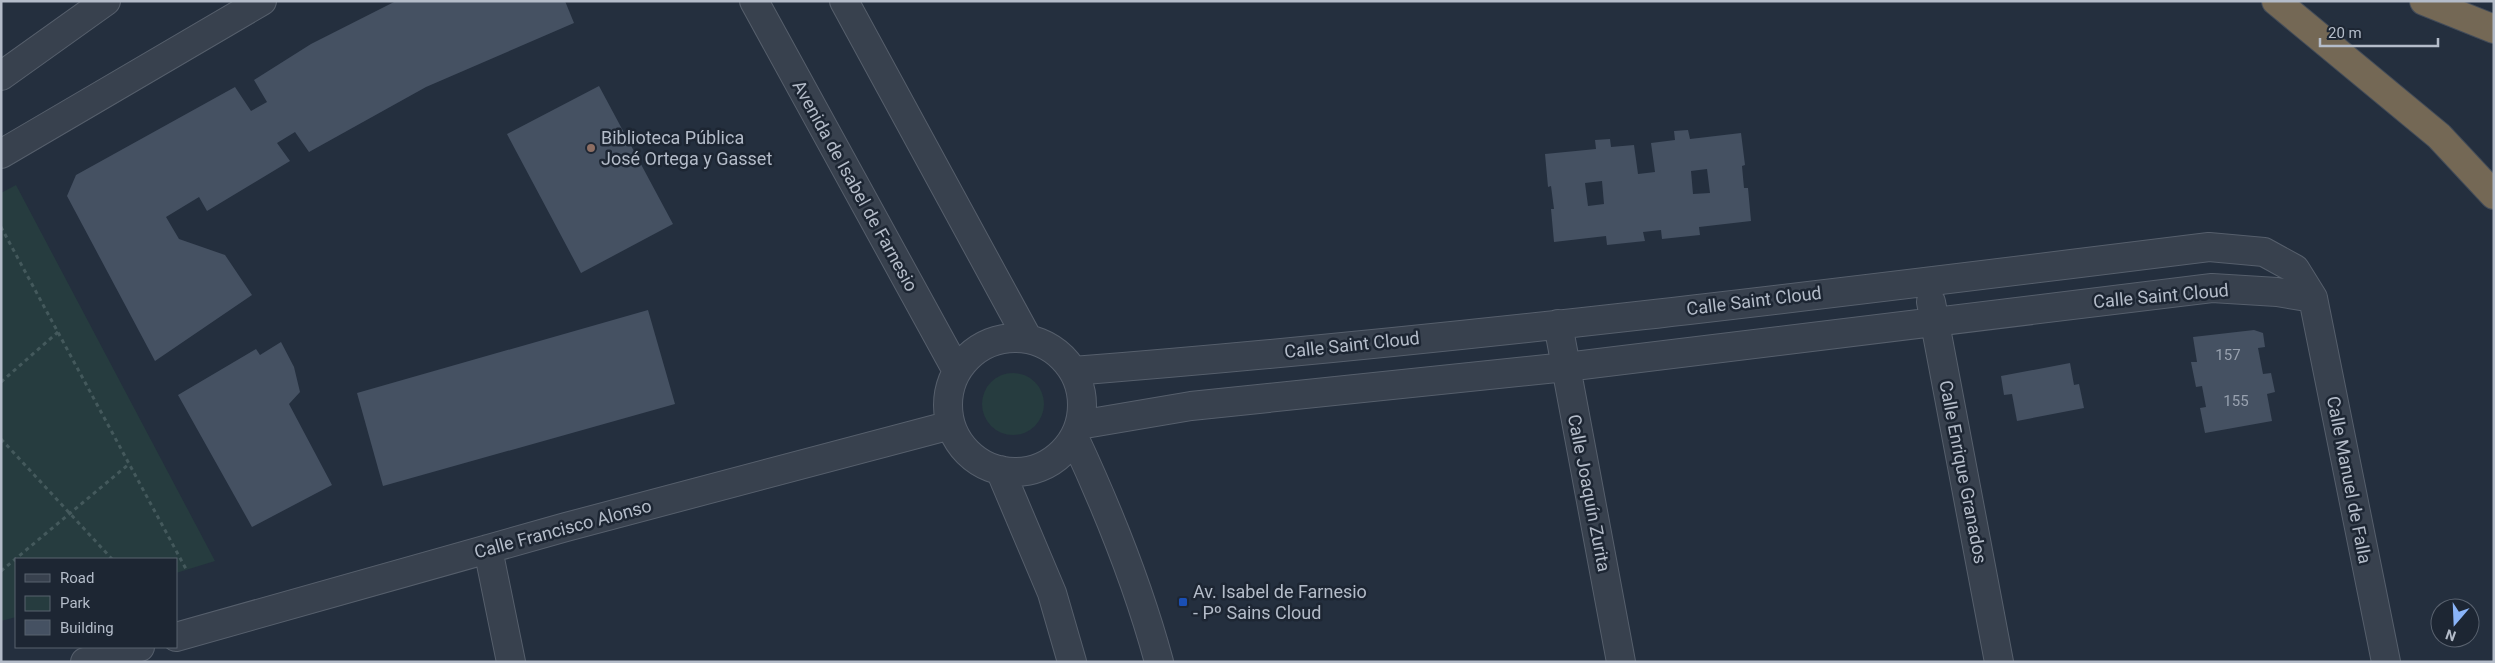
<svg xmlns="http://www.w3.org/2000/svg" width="2495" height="663" font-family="Roboto,sans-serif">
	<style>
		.green { fill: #263c3f }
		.building { fill: #455162; fill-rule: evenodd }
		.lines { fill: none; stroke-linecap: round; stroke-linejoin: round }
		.minor-casing { stroke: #565f6c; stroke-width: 30 }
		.tertiary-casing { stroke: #565f6c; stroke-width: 30 }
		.motorway-casing { stroke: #434c59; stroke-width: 30 }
		.path { stroke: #44595c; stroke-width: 3; stroke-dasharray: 4 4; stroke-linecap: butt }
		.minor { stroke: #38414e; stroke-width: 28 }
		.tertiary { stroke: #38414e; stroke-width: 28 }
		.motorway { stroke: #746855; stroke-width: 28 }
		.education-dot { fill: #8d6e63; stroke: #1d2633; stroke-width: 2 }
		.transit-dot { fill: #1a4fb4; stroke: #1d2633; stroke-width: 2 }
		.labels { text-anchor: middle; stroke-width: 5; stroke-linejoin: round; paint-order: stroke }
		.number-label { font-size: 15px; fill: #98a1af }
		.poi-label { font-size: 18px; fill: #b4bcc9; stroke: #1d2633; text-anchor: start }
		.street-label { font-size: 18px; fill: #b4bcc9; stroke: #1d2633 }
	</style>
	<rect width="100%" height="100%" fill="#242f3e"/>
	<path class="green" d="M16,185L215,561L176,573V559H16V617L1,621V193Z
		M982 404a31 31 0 1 1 62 0a31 31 0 1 1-62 0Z"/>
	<path class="building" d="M396,1H565L574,23L426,87L309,152L295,132L277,143L290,161L207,211L199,197L166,217L179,239L225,255L252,295L155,361L67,196L76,175L235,87L251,111L267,102L254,80L311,44Z
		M599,86L673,224L581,273L507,134Z
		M1688,130L1690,139L1741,133L1745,165L1742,166L1744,188H1748L1751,221L1699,227L1700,235L1662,239L1661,230L1643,232L1645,241L1607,245L1606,236L1554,242L1551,209H1554L1551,186L1548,187L1545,154L1596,149L1595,140L1610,139L1611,147L1634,145L1638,174L1655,172L1651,143L1675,140L1674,131ZM1707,169L1710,193L1693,194L1691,171ZM1602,181L1604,204L1588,206L1585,183Z
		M648,310L675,404L383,486L357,393Z
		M2254,330L2263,333L2265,347L2258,348L2263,374L2271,373L2275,392L2267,394L2272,421L2205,433L2200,408L2206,407L2202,386L2196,387L2191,362H2197L2193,337Z
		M281,342L294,367L300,392L289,404L332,485L252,527L178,395L256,349L260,355Z
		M2070,363L2074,385L2079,384L2084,408L2017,421L2012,394L2004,395L2001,376Z"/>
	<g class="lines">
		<g class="minor-casing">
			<path id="minor" d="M754,1L957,371
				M844,1L1028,339
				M1,154L262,1
				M1931,302L1999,662
				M1558,324L1621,662
				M948 405a67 67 0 1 1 134 0a67 67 0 1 1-134 0Z
				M1073,371C1453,341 1831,294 2209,247L2264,252L2295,269L2313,298L2386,662
				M1079,425L1191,406L1566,367L2212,288L2277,292L2313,298
				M1074,437C1108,510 1138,584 1159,662
				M1000,470L1052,593L1072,662
				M488,549L511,662
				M176,637L566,527L951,425
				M85,662L140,647"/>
		</g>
		<g class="tertiary-casing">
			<path id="tertiary" d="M1,76L106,1"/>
		</g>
		<g class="motorway-casing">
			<path id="motorway" d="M2276,1L2439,136L2494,195
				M2424,1L2494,29"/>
		</g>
		<path class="path" d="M1,227L186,569
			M1,382L58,332
			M1,439L112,559
			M1,571L129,464"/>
		<use href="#minor" class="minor"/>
		<use href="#tertiary" class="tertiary"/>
		<use href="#motorway" class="motorway"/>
	</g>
	<circle class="education-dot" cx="591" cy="148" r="5"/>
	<rect class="transit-dot" x="1178" y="597" width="10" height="10" rx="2.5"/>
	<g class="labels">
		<g class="number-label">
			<text x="2228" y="360">157</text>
			<text x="2236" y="406">155</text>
		</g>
		<g class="poi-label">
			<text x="601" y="144">Biblioteca Pública<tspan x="601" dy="21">José Ortega y Gasset</tspan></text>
			<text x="1193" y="598">Av. Isabel de Farnesio<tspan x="1193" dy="21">- Pº Sains Cloud</tspan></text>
		</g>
		<g class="street-label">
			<text transform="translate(855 186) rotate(61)" y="6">Avenida de Isabel de Farnesio</text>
			<text transform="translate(2161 296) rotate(-5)" y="6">Calle Saint Cloud</text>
			<text transform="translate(1754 301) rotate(-7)" y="6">Calle Saint Cloud</text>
			<text transform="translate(1352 345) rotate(-6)" y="6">Calle Saint Cloud</text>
			<text transform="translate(1963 472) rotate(79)" y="6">Calle Enrique Granados</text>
			<text transform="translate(2349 480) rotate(79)" y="6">Calle Manuel de Falla</text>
			<text transform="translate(1589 493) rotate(79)" y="6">Calle Joaquín Zurita</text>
			<text transform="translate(563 529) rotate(-15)" y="6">Calle Francisco Alonso</text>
		</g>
	</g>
	<rect width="2495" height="663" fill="none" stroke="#b4bcc9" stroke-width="5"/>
	<rect x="15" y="558" width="162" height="90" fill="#1d2633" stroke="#59626f"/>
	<rect x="25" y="574" width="25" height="8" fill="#38414e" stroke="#59626f"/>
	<text x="60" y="583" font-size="15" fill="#b4bcc9">Road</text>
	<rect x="25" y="596" width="25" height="15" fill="#263c3f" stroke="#59626f"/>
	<text x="60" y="608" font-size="15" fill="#b4bcc9">Park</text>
	<rect x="25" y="620" width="25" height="15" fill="#455162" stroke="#59626f"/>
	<text x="60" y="633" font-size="15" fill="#b4bcc9">Building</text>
	<g transform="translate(2455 623) rotate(199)"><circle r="24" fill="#1d2633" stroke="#59626f"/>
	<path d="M0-4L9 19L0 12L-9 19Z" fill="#8ab4f8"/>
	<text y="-8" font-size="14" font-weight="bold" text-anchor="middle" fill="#b4bcc9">N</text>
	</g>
	<path d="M2320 38v8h118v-8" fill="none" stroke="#b4bcc9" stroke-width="2.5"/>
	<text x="2328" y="38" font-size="15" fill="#b4bcc9" stroke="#1d2633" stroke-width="4" paint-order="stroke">20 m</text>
</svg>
